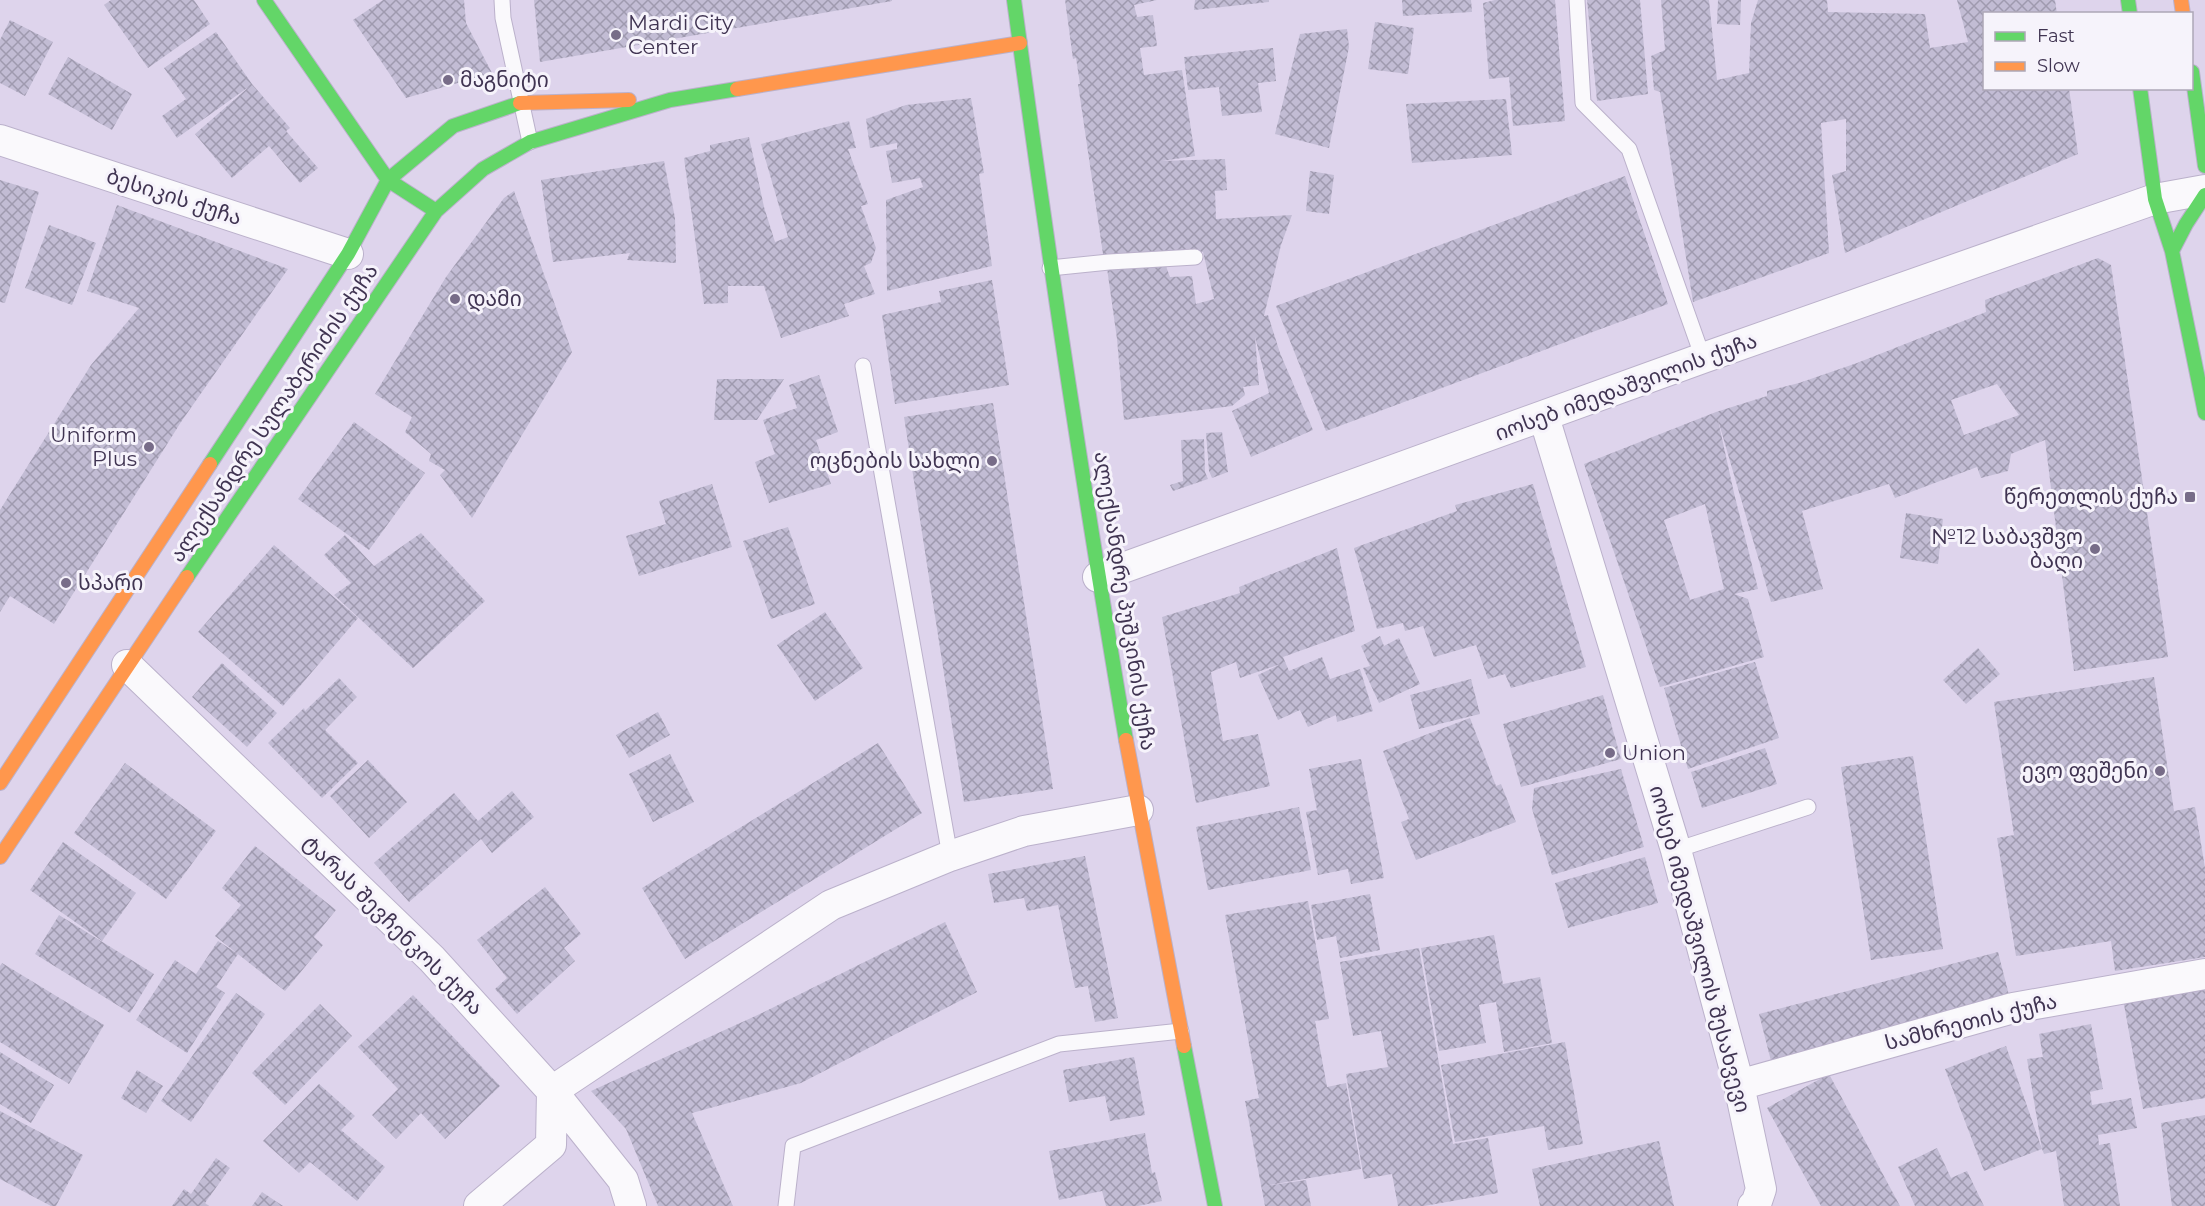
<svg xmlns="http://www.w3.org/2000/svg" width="2205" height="1206" font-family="Montserrat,'Noto Sans Georgian',sans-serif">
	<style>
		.building { fill: url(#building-cross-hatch); fill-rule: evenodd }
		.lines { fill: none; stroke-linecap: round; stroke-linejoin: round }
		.lane-casing { stroke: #bbb1cb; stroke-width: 17 }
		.street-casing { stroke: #bbb1cb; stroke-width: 32 }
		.fast-casing { stroke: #bbb1cb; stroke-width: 16 }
		.slow-casing { stroke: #bbb1cb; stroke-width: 16 }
		.lane { stroke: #faf9fc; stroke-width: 15 }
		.street { stroke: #faf9fc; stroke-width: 30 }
		.fast { stroke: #63d668; stroke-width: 14 }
		.slow { stroke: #ff974d; stroke-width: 14 }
		.poi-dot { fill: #776c88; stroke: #f6f3fb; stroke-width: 2 }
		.labels { text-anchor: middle; stroke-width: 6; stroke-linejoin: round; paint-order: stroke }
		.poi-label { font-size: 21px; fill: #403452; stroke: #f6f3fb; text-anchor: start }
		.street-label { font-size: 21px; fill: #403452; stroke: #f6f3fb }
	</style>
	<defs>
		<pattern id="building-cross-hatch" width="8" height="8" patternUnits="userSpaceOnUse" patternTransform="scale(1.5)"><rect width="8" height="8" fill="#c2bcd4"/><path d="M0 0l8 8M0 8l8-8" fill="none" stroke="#9f9aaf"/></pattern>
	</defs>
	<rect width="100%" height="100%" fill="#ded4ec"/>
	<path class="building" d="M111,0H194L210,24L148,68L104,5Z
		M383,0H464L466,23L492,73L406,98L353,20Z
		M534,0H892V1L540,62Z
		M1065,0H1157L1134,5L1137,17L1153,15L1157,46L1140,48L1144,75L1182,70L1195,156L1162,161L1225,159L1227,190L1215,191L1216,219L1292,215L1281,245L1264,316L1268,315L1280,353L1313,430L1251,457L1232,411L1269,393L1255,337L1259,385L1243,387L1245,395L1232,406L1124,420L1117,339L1107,268L1164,261L1170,277L1192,276L1196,304L1214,299L1203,252L1103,254L1078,84H1080L1076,58L1073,59Z
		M1195,0H1269V2L1194,10Z
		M1402,0H1471L1472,12L1403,16Z
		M1495,0H1555L1565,121L1513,126L1509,77L1489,79L1483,3Z
		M1587,0H1640L1648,94L1597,101Z
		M1661,0H1709L1717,80L1749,73L1751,23L1758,0H1827L1828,12L1925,14L1930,48L1968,42L1957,0H2055L2057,14H1984V88H2069L2078,154L1845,253L1832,175L1846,171V119L1821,123L1829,253L1693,302L1660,92L1654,90L1651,56L1665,50Z
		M1718,0H1741L1740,25L1717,24Z
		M10,20L53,42L25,96L0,83V40Z
		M1375,22L1414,28L1408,74L1368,69Z
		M1347,29L1349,47L1329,148L1275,134L1300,34Z
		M216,32L252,84L290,128L286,131L318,168L300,183L269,146L232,178L195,134L250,86L177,138L162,116L186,99L164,68Z
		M1273,48L1276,81L1258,83L1262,112L1222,116L1219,87L1188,90L1184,57Z
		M68,57L132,94L112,130L48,94Z
		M971,98L984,173L979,174L992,266L887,291L886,200L923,187L920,178L892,183L886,151L897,149V143L870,148L866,119L906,105Z
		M1506,99L1512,155L1412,163L1406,104Z
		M849,121L856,148L848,149L868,204L861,206L876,248L871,263L864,266L875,294L844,304L849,316L781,338L764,286H728V303L704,304L684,158L710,151V145L749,137L764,207L775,242L788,237L761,144Z
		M664,161L675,218L676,263L627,260L630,253L553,262L541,180Z
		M1310,171L1334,175L1329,214L1306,211Z
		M1625,176L1668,304L1326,431L1276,306Z
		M0,180L39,192L5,303L0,302Z
		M514,191L572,352L472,518L440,475L445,470L429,461L431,454L405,432L412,417L375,394L446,277L504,198Z
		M117,205L288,269L181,422L54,624L10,596L0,612V510L91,365L139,308L87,291Z
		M49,225L96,243L72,305L25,288Z
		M2098,258L2111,265L2168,657L2074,671L2045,440L2011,454L2008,471L1981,478L1977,467L1895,498L1889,484L1802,511L1823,589L1771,602L1718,420L1734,493L1758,589L1734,594L1748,599L1764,657L1660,687L1584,464L1716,412L1767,396V391L1799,383L1857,363L1986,312L1985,300ZM1997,384L2019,415L1964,435L1951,400ZM1705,504L1724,589L1690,600L1664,520Z
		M992,280L1009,385L895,404L882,315L941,302L939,291Z
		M819,375L838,432L816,440L831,484L769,503L755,462L775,454L763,420L797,408L789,385Z
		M717,379H784L757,420H714Z
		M993,403L1053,789L964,802L904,417Z
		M354,422L425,473L369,550L298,499Z
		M1222,432L1228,472L1212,478L1209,471L1206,433Z
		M1204,439L1205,472L1208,479L1173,491L1170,485L1183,481L1181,440Z
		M712,484L732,547L639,576L626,536L666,524L659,501Z
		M1533,484L1586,667L1511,688L1505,674L1488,679L1476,645L1434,657L1423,626L1405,631L1403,623L1377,629L1354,548L1457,511L1455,505Z
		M1906,513L1943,519L1938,564L1900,558Z
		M788,527L815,604L771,619L743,541Z
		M421,533L485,601L413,668L334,595L351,583L324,555L345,535L374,566Z
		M274,545L358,618L283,706L198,632Z
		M1337,548L1355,631L1283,657L1289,671L1322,657L1330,679L1360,669L1373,711L1337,722L1336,715L1308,727L1300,710L1278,720L1258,675L1281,664L1240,678L1236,662L1211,672L1223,741L1258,734L1270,786L1196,803L1162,617L1240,593L1239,587Z
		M825,612L863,668L815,701L777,645Z
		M1380,636L1384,646L1399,638L1420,684L1379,703L1363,668L1370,666L1361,646Z
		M1978,648L2000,674L1966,704L1943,680Z
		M1755,662L1779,738L1688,769L1664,688Z
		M222,663L277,713L247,747L192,697Z
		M2154,677L2174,811L2195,807L2205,868V957L2115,971L2111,941L2016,956L1997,838L2014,835L1994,702Z
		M339,678L357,697L325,730L358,763L322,798L268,743L304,708L305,711Z
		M1471,679L1480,714L1419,729L1410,695Z
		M1603,695L1621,759L1521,787L1503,724Z
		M658,712L670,735L629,758L616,735Z
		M1470,718L1496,786L1501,784L1516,822L1416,860L1401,822L1409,819L1383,751Z
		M878,743L922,813L685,959L642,888Z
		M1765,748L1777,784L1702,808L1691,772Z
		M670,754L694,802L653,822L629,774Z
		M1913,756L1943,949L1871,960L1841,767Z
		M1361,759L1384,878L1351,884L1348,869L1318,875L1306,812L1317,810L1309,769Z
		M368,760L407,802L369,838L330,796Z
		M125,763L216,831L166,899L74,833Z
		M1621,769L1644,847L1552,875L1532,809L1534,788Z
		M512,791L534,817L492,853L481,839L409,902L374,863L454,793L478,821Z
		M1299,807L1311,870L1208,890L1196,827Z
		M63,842L136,893L102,941L30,890Z
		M255,846L336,910L314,937L323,945L285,991L215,936L241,905L222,888Z
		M1085,856L1118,1018L1095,1022L1088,986L1075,988L1058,905L1027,911L1024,898L994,903L988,874Z
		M1645,857L1658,903L1568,928L1555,883Z
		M545,887L581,934L564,948L575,961L517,1014L495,989L507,978L477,940Z
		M1370,894L1380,950L1340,958L1336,936L1317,940L1311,905Z
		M1308,901L1329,1019L1315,1021L1327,1087L1346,1083L1361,1169L1264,1186L1306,1180L1311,1206H1265L1245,1101L1259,1098L1225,915Z
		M59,915L154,974L130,1013L35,954Z
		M945,922L977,992L801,1083L692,1113L733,1206H658L626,1129L591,1091L762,1013Z
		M1494,935L1503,984L1540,977L1552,1043L1504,1052L1496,1002L1479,1005L1486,1043L1439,1051L1421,948Z
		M218,941L238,954L216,987L225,993L187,1053L136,1020L175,960L196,974Z
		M1419,948L1453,1144L1488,1138L1498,1193L1424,1206H1398L1392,1174L1364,1179L1346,1074L1388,1067L1381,1031L1353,1036L1340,962Z
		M1998,952L2010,999L1771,1061L1759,1014Z
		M2,963L104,1025L69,1084L0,1042V966Z
		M2205,984V1098L2143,1109L2123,999Z
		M236,993L265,1014L191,1122L161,1101Z
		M413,995L500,1086L445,1139L421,1113L396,1139L372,1115L398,1089L358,1047Z
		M320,1004L352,1036L285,1105L252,1073Z
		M2091,1024L2103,1089L2090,1092L2092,1105L2131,1098L2137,1128L2098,1135L2099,1145L2110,1143L2120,1206H2064L2056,1151L2044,1154L2042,1149L2027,1059L2043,1057L2039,1034Z
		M1565,1042L1583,1144L1548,1150L1544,1126L1455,1142L1441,1065Z
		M2006,1046L2042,1149L1984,1171L1945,1069Z
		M0,1052L54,1085L31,1123L0,1104Z
		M1134,1057L1145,1115L1110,1121L1105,1096L1069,1102L1063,1070Z
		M137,1070L163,1086L146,1113L121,1098Z
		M1829,1074L1900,1206H1821L1767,1108Z
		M319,1084L355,1116L341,1130L385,1167L357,1201L310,1162L299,1173L263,1141Z
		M0,1111L83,1155L56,1206H51L0,1179Z
		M2205,1115V1206H2172L2161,1123Z
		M1145,1133L1152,1173L1155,1172L1162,1201L1138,1206H1106L1102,1191L1059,1200L1049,1151Z
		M1659,1141L1674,1206H1540L1532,1169Z
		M1937,1148L1951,1178L1967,1171L1984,1206H1915L1898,1167Z
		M216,1158L230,1168L205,1203L209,1206H172L184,1189L191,1194Z
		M262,1192L283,1206H252Z"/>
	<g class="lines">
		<g class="lane-casing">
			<path id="lane" d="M502,0L503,18L530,142
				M1577,0L1583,103L1629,149L1703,358
				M1050,268L1109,262L1195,257
				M863,366L950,856
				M1676,850L1808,807
				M786,1206L793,1146L1059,1044L1181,1031"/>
		</g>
		<g class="street-casing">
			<path id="street" d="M0,140L348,254
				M1544,417L1676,850L1739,1085L1761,1189L1756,1204L1753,1206
				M1098,577L1703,358L2155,199L2205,190
				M127,665L432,959L552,1091L623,1180L631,1206
				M1739,1085L2013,1008L2205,974
				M479,1206L551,1145L552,1091L831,905L950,856L1024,831L1138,810"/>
		</g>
		<g class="fast-casing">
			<path id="fast" d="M264,0L388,180L436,211
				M1014,0C1047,247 1084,494 1126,740
				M2128,0L2130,14
				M2192,72L2205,166
				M2140,88L2155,199L2172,251L2205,413
				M2172,251L2186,224L2205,195
				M210,464L348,254L388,180L453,126L520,103
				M187,577L436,211L483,169L530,142L670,100L737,89
				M1184,1046L1215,1206"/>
		</g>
		<g class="slow-casing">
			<path id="slow" d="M2181,0L2183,14
				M737,89L1020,43
				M520,103L629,100
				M1126,740L1184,1046
				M0,783L210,464
				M0,857L187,577"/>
		</g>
		<use href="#lane" class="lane"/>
		<use href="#street" class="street"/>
		<use href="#fast" class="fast"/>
		<use href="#slow" class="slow"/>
	</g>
	<g class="poi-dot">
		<circle cx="616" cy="35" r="6"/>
		<circle cx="448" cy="80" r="6"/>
		<circle cx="455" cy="299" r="6"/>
		<circle cx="149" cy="447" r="6"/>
		<circle cx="992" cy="461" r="6"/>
		<rect x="2184" y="491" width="12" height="12" rx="3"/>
		<circle cx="2095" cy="549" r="6"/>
		<circle cx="66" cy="583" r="6"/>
		<circle cx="1610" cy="753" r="6"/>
		<circle cx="2160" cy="771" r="6"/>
	</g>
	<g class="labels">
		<g class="poi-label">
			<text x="628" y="30">Mardi City<tspan x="628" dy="24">Center</tspan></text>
			<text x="460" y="87">მაგნიტი</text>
			<text x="467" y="306">დამი</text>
			<text x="137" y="442" text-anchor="end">Uniform<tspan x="137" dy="24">Plus</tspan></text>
			<text x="980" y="468" text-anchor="end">ოცნების სახლი</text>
			<text x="2178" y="504" text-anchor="end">წერეთლის ქუჩა</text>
			<text x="2083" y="544" text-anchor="end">№12 საბავშვო<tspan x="2083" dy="24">ბაღი</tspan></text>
			<text x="78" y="590">სპარი</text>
			<text x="1622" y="760">Union</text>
			<text x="2148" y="778" text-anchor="end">ევო ფეშენი</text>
		</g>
		<g class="street-label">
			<text transform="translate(174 197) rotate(18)" y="7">ბესიკის ქუჩა</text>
			<text transform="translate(1626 387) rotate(-20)" y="7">იოსებ იმედაშვილის ქუჩა</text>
			<text transform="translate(274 413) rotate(-56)" y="7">ალექსანდრე სულაბერიძის ქუჩა</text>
			<text transform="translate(1125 601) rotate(81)" y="7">ალექსანდრე პუშკინის ქუჩა</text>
			<text transform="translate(393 925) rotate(45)" y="7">ტარას შევჩენკოს ქუჩა</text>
			<text transform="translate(1700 949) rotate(75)" y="7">იოსებ იმედაშვილის შესახვევი</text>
			<text transform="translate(1971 1022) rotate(-14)" y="7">სამხრეთის ქუჩა</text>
		</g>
	</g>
	<rect x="1983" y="12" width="210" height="78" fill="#f6f3fb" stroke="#ada7b7" stroke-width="1.5"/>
	<rect x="1995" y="32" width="30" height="9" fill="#63d668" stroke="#ada7b7" stroke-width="1.5"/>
	<text x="2037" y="42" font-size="18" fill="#403452">Fast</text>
	<rect x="1995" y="62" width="30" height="9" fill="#ff974d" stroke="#ada7b7" stroke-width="1.5"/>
	<text x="2037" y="72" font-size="18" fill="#403452">Slow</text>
</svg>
